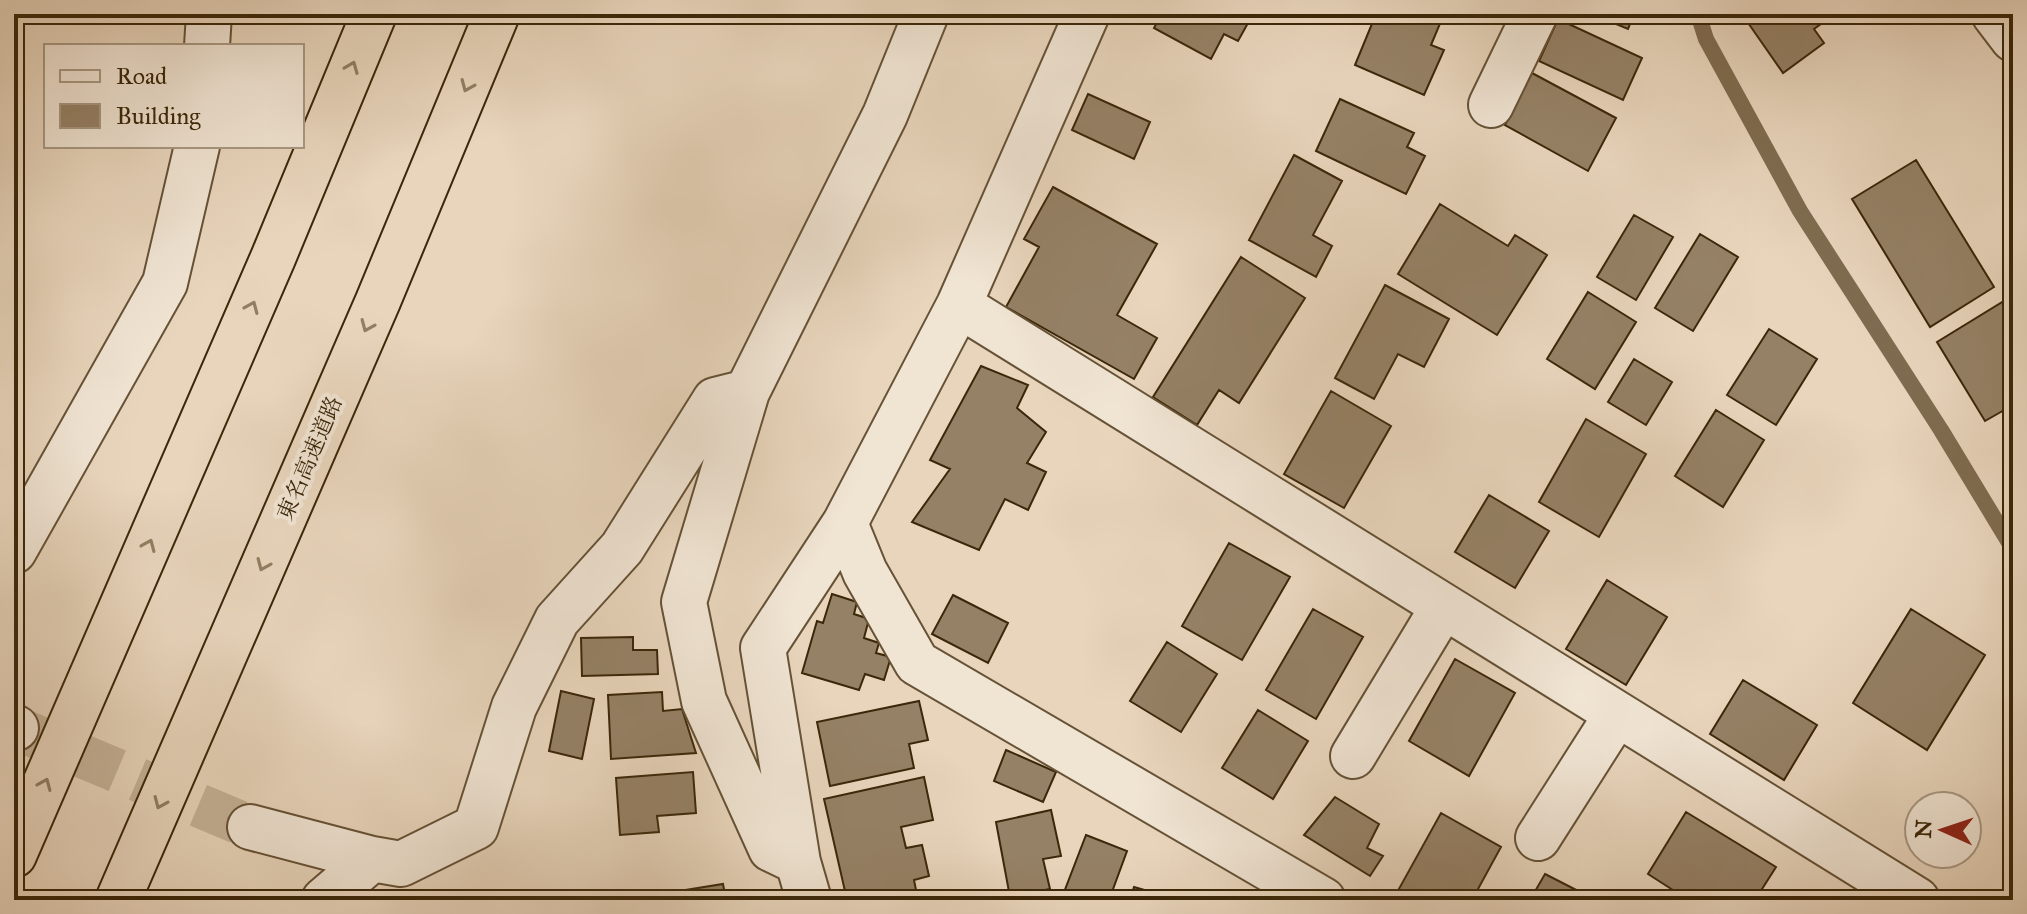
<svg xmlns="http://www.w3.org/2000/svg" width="2027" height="914" font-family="'IM FELL Great Primer','Noto Serif JP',serif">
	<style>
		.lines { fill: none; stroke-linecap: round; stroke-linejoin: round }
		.stream { stroke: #7f6c50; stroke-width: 16 }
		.building { fill: #958166; stroke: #3b2709; stroke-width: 2 }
		.minor-tunnel { stroke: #c5b298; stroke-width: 44; stroke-dasharray: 44 22; stroke-linecap: butt }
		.minor-casing { stroke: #665236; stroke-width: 48 }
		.highway-casing { stroke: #3b2709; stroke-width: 48 }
		.minor { stroke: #f0e4d3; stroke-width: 44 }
		.highway { stroke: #e8d5bc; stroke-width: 44 }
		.oneway { stroke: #927e62 }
		.labels { text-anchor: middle; stroke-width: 8; stroke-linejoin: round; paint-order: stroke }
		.street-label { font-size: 22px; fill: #3b2709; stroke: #f0e4d3 }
	</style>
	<rect width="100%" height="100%" fill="#e8d5bc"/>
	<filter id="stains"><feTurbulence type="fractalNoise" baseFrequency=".0025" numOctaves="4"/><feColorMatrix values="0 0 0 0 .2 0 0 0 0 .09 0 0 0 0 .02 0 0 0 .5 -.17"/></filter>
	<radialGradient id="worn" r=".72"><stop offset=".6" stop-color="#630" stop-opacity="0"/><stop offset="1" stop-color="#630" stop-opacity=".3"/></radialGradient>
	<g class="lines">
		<path class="stream" d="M1698,14L1706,39L1800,211L1941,430L2013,549"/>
	</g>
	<path class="building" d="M1161,14H1253L1238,41L1224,34L1211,59L1154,28Z
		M1376,14H1444L1431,45L1444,50L1424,95L1355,65Z
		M1592,14H1634L1628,29Z
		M1748,14H1835L1814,29L1824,43L1783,73L1744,17Z
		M1558,19L1642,58L1623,100L1539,61Z
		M1532,73L1616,118L1588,171L1505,125Z
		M1088,94L1150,122L1134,159L1072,130Z
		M1340,99L1414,133L1407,147L1425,156L1406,194L1316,151Z
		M1294,155L1342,181L1313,235L1332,246L1316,277L1249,240Z
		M1916,160L1994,287L1930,327L1852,199Z
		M1053,187L1157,244L1117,315L1157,338L1134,379L1006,307L1039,247L1024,239Z
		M1440,204L1508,246L1515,235L1547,255L1497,335L1398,274Z
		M1634,215L1673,237L1636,300L1597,277Z
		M1700,234L1738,257L1693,331L1655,308Z
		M1241,257L1305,298L1239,403L1219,390L1197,425L1153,397Z
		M1385,285L1449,319L1424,367L1398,354L1374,399L1335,378Z
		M1588,292L1636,322L1595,389L1547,359Z
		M2004,301L2013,317V405L1985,421L1937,342Z
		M1769,329L1817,359L1776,425L1727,395Z
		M1634,359L1672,382L1646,425L1608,402Z
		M981,366L1028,385L1017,408L1046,432L1027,463L1046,472L1028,510L1005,499L979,550L912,522L950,469L930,460Z
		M1331,391L1391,426L1344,508L1284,474Z
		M1716,410L1764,440L1723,507L1675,476Z
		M1586,419L1646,454L1599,537L1539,502Z
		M1489,495L1549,531L1515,588L1455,552Z
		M1229,543L1290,577L1242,660L1182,626Z
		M1607,580L1667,617L1626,685L1566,649Z
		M832,594L857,602L854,614L869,619L864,638L879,643L876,653L891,657L884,680L865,674L859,690L802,673L817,621L823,623Z
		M953,595L1008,623L988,663L932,634Z
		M1313,609L1363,637L1316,719L1266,690Z
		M1911,609L1985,655L1927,750L1853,703Z
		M633,637V650H657L658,674L582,676L581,638Z
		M1167,642L1217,674L1181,732L1130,701Z
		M1455,659L1515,693L1469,776L1409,741Z
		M1743,680L1817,725L1784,780L1710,734Z
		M561,691L594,699L582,759L549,751Z
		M662,692L663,711L682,709L696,753L611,759L608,695Z
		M919,701L928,740L909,744L914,768L830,786L817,722Z
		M1258,710L1308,741L1273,799L1222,768Z
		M1006,750L1056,772L1043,802L994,781Z
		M693,772L696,813L657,816L659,832L620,835L616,778Z
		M924,777L933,820L901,827L906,848L922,845L929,876L914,880L918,900H847L824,799Z
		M1335,797L1379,824L1367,848L1383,856L1370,876L1304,835Z
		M1051,810L1061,856L1043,859L1050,889L1010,897L996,822Z
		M1686,812L1776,867L1755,900H1671L1676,892L1648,874Z
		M1441,813L1501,847L1472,900H1403L1395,896Z
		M1086,835L1127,851L1109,900H1061Z
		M1545,874L1592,898L1591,900H1530Z
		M723,884L726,900H635V898Z
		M1134,887L1172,898L1171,900H1130Z"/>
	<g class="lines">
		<path class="minor-tunnel" d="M16,728L250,827"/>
		<g class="minor-casing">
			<path id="minor" d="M1994,14L2013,39
				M207,46L209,14
				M1491,105L1535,14
				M959,305L1917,900
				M747,392L684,602L704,701L771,849L798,862
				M845,523L865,572L917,663L1323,900
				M14,551L165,283L197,146
				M14,727L16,728
				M1353,756L1443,607
				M250,827L372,859L401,864L476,827L514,707L557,620L622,548L715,400L747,392L885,115L926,14
				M1538,838L1617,714
				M324,900L372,859
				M809,900L798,862L763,648L845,523L959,305L1087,14"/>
		</g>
		<g class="highway-casing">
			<path id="highway" d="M14,855L273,258L374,14
				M118,900L378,301L497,14"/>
		</g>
		<use href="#minor" class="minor"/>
		<use href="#highway" class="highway"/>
	</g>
	<defs><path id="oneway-chevron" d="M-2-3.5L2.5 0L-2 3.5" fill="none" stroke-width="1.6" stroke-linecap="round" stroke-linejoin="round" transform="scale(2)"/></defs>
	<g class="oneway">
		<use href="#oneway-chevron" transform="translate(352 67) rotate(-68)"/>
		<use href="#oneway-chevron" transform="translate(467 86) rotate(113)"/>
		<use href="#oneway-chevron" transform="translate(252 307) rotate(-67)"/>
		<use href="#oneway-chevron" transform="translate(367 326) rotate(113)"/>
		<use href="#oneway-chevron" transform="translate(149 545) rotate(-67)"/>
		<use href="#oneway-chevron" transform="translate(263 565) rotate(113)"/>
		<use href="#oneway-chevron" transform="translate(45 784) rotate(-67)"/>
		<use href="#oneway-chevron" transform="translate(160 803) rotate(113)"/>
	</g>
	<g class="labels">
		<g class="street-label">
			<text transform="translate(309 458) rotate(-67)" y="8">東名高速道路</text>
		</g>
	</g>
	<rect width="2027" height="914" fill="none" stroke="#e8d5bc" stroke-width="48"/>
	<rect x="16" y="16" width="1995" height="882" fill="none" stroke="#3b2709" stroke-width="4"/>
	<rect x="24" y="24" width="1979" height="866" fill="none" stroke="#3b2709" stroke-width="2"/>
	<rect x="44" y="44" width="260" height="104" fill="#f0e4d3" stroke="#a89882" stroke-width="2"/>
	<rect x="60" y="70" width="40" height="12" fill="#f0e4d3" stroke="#a89882" stroke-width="2"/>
	<text x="116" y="84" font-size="24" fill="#3b2709">Road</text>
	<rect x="60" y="104" width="40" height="24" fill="#958166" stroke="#a89882" stroke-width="2"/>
	<text x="116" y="124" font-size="24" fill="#3b2709">Building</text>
	<g transform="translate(1943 830) rotate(273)"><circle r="38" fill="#f0e4d3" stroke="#a89882" stroke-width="2"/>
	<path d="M0-6L14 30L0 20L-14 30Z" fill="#8f2418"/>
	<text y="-12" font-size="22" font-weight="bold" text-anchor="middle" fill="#3b2709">N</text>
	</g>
	<rect width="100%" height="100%" filter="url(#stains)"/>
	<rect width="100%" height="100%" fill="url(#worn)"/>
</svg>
